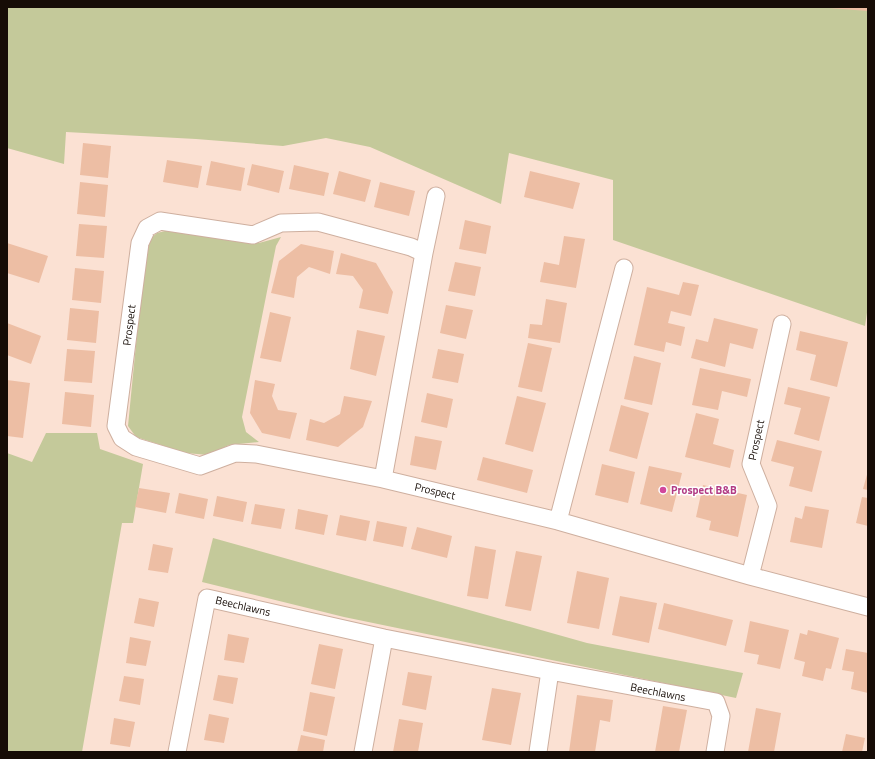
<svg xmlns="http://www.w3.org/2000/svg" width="875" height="759" font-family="'Titillium Web',sans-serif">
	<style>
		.green { fill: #c4c99a }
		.building { fill: #edbea4 }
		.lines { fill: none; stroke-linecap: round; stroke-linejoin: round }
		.street-casing { stroke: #ceaf9f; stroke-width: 19 }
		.street { stroke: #fff; stroke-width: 17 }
		.hotel-dot { fill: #d1479c; stroke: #fff; stroke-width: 1.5 }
		.labels { text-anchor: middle; stroke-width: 3; stroke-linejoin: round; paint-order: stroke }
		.street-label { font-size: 11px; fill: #160c06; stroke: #fff }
		.hotel-label { font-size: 11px; font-weight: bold; fill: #b23c85; stroke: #fff; text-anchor: start }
	</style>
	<rect width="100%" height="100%" fill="#fbe1d3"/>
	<path class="green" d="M7,7H868V306L865,326L613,240V180L509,153L501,204L370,147L326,138L283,146L196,139L66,132L64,164L7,148Z
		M169,230L259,243L281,237L276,246L242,417L246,432L259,442L229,445L208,455L186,453L136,437L128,426L146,242L157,233Z
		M46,433H97L100,449L143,464L133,523H122L82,752H7V453L32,462Z
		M213,538L587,643L743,673L736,698L344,617L202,582Z"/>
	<path class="building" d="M829,7H868V11L829,8Z
		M83,143L111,146L108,178L80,175Z
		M167,160L202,166L198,188L163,182Z
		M211,161L245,168L241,191L206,185Z
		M252,164L284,171L279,193L247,185Z
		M294,165L329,173L324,196L289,189Z
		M339,171L371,180L365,202L333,194Z
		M530,171L580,183L573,209L524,197Z
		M80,182L108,185L105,217L77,214Z
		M380,182L415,191L409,216L374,207Z
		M465,220L491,226L486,254L459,249Z
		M79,224L107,226L104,258L76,256Z
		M564,236L585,239L576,288L540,282L544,262L559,265Z
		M7,243L48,256L39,283L7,273Z
		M301,244L334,251L330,274L309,267L297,277L294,298L271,293L279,261Z
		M341,253L376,263L393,292L388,314L359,308L363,290L353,276L336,274Z
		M455,262L481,267L475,296L448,291Z
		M75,268L104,271L101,303L72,300Z
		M683,282L699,285L691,316L671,311L668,323L685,327L681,346L666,342L664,352L634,345L647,287L679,295Z
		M546,299L567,303L560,343L528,338L530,324L542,325Z
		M446,305L473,310L466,339L440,333Z
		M70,308L99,311L96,343L67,340Z
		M270,312L291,317L281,362L260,358Z
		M714,318L758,329L753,349L730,343L725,367L691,358L696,339L708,342Z
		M7,323L41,336L31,364L7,355Z
		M357,330L385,336L376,376L350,369Z
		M800,331L848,342L837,387L810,380L816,355L796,350Z
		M528,343L552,348L542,392L518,387Z
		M67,349L95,351L92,383L64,381Z
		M438,349L464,354L458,383L432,378Z
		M634,356L661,363L652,405L624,399Z
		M700,368L751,379L747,397L722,391L718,410L692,405Z
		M7,380L30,383L23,438L7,436Z
		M255,380L275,384L272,396L278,410L297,413L290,439L262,433L250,413Z
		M788,387L830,397L819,441L794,434L801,408L784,404Z
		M65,392L94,395L91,427L62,424Z
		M427,393L453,399L447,428L421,422Z
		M344,396L372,401L363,427L338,447L306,440L310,419L324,423L340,414Z
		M517,396L546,403L533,452L505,444Z
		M621,405L649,413L637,459L609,451Z
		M696,413L719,419L713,444L734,450L730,468L685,457Z
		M415,436L442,441L436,470L410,465Z
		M777,440L822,451L812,492L789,486L794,467L771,461Z
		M483,457L533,470L527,493L477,480Z
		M602,464L635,472L628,503L595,495Z
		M649,466L682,473L672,512L640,504Z
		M868,471V490L863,489Z
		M703,485L747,495L738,537L709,530L711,521L696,517Z
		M139,488L170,493L166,513L135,507Z
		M179,493L208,499L204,519L175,513Z
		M217,496L247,502L243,522L213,516Z
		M862,497L868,498V526L856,523Z
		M255,504L285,509L281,529L251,524Z
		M805,506L829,510L822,548L790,542L795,517L802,519Z
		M298,509L328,515L324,535L295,529Z
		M340,515L370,521L366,541L336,535Z
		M377,521L407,527L403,547L373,541Z
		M417,527L452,536L447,558L411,549Z
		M153,544L173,548L168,573L148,570Z
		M475,546L496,550L488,599L467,596Z
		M516,551L542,556L531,611L505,606Z
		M577,571L609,578L599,629L567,623Z
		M620,596L657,603L649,643L612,635Z
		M139,598L159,602L154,627L134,623Z
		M664,603L733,620L726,646L658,629Z
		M750,621L789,630L780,669L757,664L759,655L744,652Z
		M808,630L839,638L831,669L826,668L823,681L802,676L805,662L794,659L800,633L807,635Z
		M228,634L249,638L244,663L224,660Z
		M130,637L151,641L146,666L126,663Z
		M319,644L343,649L335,689L311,684Z
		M846,649L868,653V693L851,689L854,672L842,670Z
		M408,672L432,676L426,710L402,705Z
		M218,675L238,678L233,704L213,700Z
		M124,676L144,679L140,705L119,701Z
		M492,688L521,693L511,745L482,740Z
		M310,692L335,697L327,736L303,731Z
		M577,695L613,700L610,722L600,720L595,752H569Z
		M663,706L687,710L679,752H655Z
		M756,708L781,713L774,752H748Z
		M209,714L229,718L224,743L204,740Z
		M114,718L135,722L130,747L110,744Z
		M399,719L423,723L418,752H393Z
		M846,734L865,738L862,752H842Z
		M301,735L325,740L323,752H297Z"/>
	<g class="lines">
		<g class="street-casing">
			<path id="street" d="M424,253L436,196
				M383,479L424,253L411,247L318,222L281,223L253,235L160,221L147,228L140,243L116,426L122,438L136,447L200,466L235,453L256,454L383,479L558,521L750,576L868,607
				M558,521L624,268
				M750,576L768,506L751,464L782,324
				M177,752L207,598L384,638L550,671
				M363,752L384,638
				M538,752L550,671L716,702L721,716L715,752"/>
		</g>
		<use href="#street" class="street"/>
	</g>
	<circle class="hotel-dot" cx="663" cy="490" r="4"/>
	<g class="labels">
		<g class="street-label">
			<text transform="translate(129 325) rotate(-83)" y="4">Prospect</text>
			<text transform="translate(756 440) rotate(-78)" y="4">Prospect</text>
			<text transform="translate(435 491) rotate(13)" y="4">Prospect</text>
			<text transform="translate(243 606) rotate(13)" y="4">Beechlawns</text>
			<text transform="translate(658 692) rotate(11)" y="4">Beechlawns</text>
		</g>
		<g class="hotel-label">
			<text x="671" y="494">Prospect B&amp;B</text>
		</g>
	</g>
	<rect width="875" height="759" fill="none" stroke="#160c06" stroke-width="16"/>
</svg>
